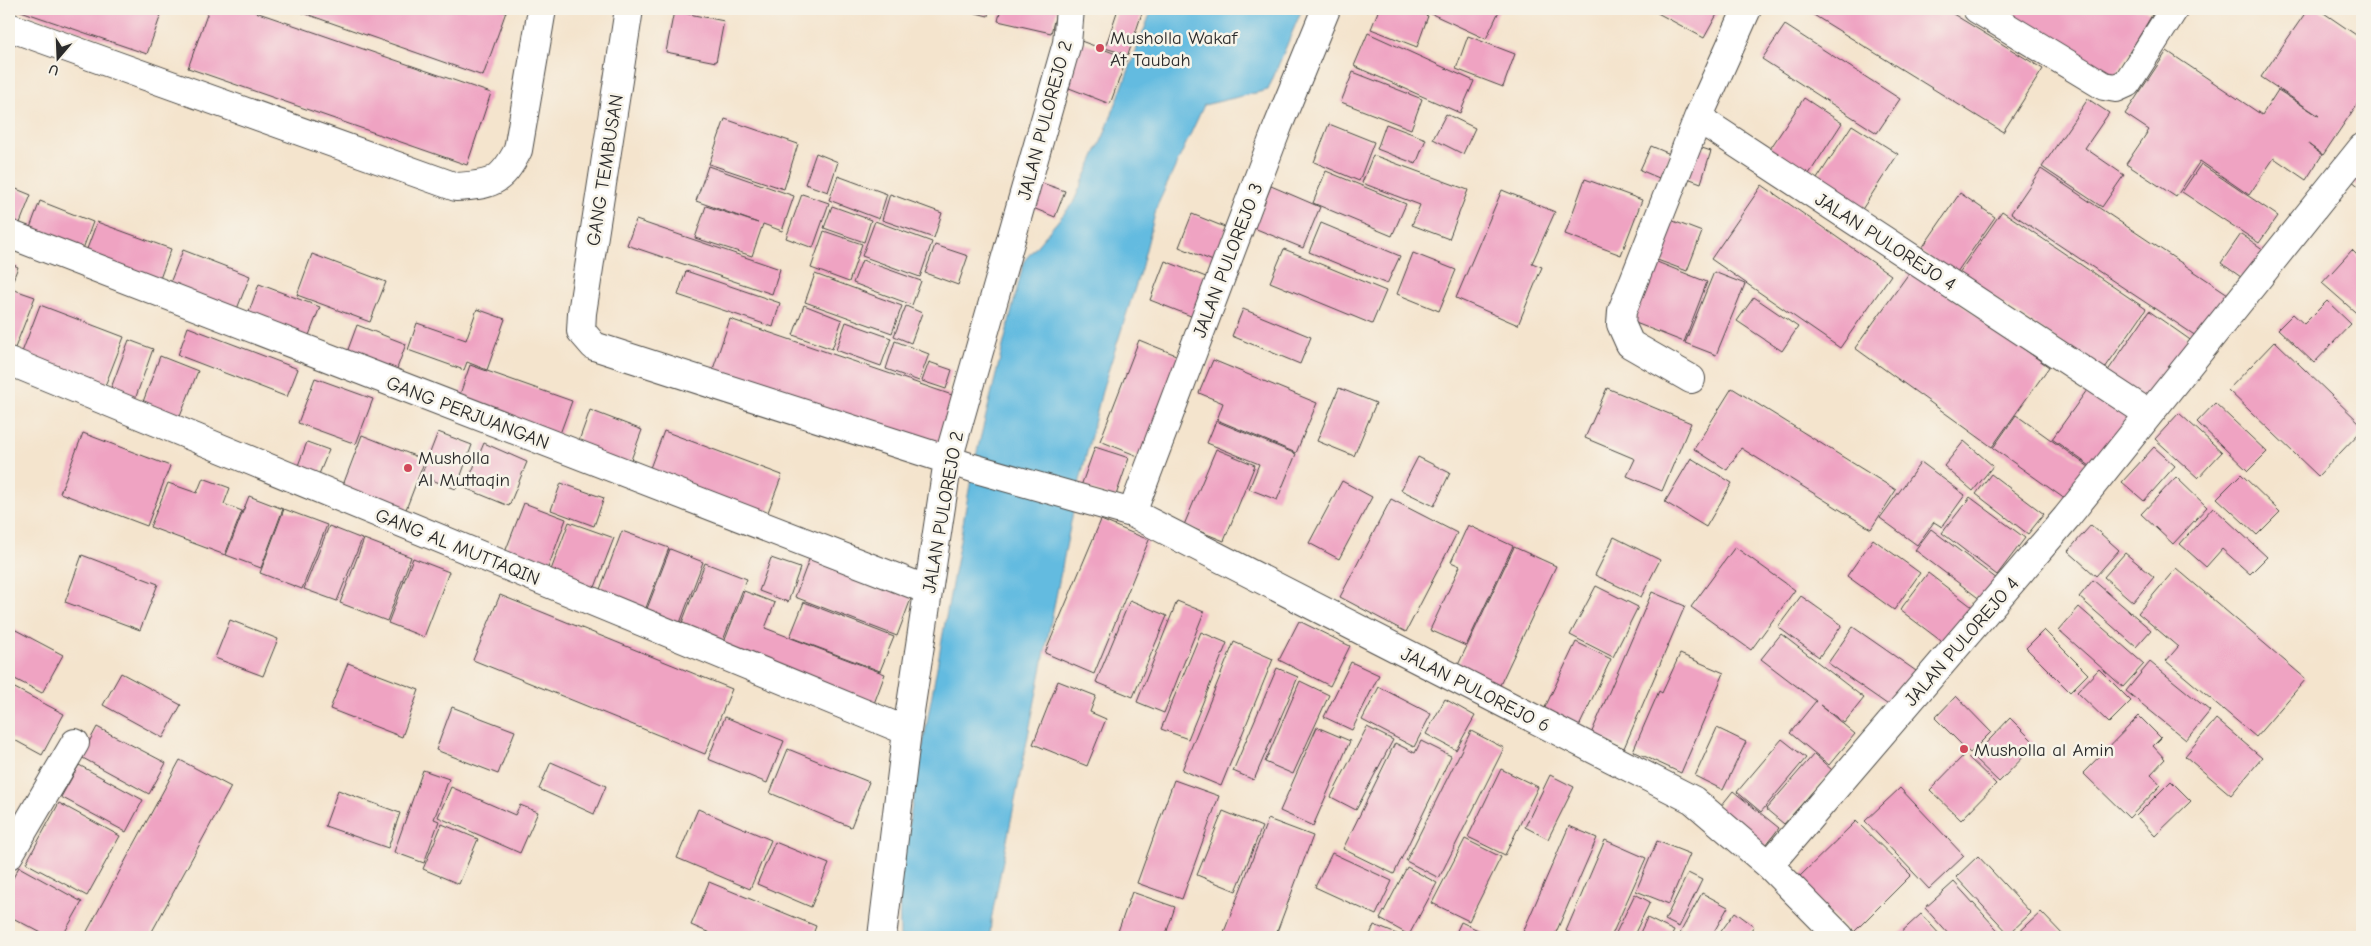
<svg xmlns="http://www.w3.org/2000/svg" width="2371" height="946" font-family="'Comic Neue',sans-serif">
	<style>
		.water { fill: #63bbe0; stroke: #477386 }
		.building { fill: #efa3c2 }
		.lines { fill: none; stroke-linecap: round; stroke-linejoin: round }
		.street-casing { stroke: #494743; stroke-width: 30 }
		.street { stroke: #fff; stroke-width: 28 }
		.poi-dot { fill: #d1495b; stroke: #f7f3e8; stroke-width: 2 }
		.labels { text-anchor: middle; stroke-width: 5; stroke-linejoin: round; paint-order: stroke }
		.poi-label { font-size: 19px; fill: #2b2b2b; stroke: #f7f3e8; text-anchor: start }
		.street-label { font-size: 19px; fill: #2b2b2b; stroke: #f7f3e8 }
	</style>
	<rect width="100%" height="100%" fill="#f7f3e8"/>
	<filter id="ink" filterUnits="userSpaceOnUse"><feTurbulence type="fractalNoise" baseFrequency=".02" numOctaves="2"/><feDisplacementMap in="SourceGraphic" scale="10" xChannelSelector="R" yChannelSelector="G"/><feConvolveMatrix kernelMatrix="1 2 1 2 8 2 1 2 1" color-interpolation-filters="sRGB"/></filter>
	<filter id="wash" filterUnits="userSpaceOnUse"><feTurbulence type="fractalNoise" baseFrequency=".0096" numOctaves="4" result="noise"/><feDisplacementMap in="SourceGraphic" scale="20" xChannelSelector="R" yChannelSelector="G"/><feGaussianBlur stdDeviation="1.12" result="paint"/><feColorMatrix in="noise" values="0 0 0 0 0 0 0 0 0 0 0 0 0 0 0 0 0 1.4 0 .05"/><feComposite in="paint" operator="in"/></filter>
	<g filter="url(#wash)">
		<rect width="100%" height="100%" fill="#f4e4cd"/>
		<path class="water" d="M1152,9H1302L1268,90L1204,105L1157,206L1141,269L1103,387L1076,497L991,920L990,937H900L899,877L973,468L1024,261L1073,203L1104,135Z"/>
		<g id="blocks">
			<path class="building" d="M15,9H163L147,54Z
				M209,9H247L491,93L467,165L188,68Z
				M292,9H507L483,76Z
				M960,9H989L988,16Z
				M1001,9H1057L1051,33L998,21Z
				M1118,9L1142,13L1128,55L1105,48Z
				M1379,9H1409L1428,16L1417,47L1371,29Z
				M1421,9H1500L1486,39Z
				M1650,9H1720L1704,38Z
				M1804,9H1945L2043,69L2003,132Z
				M1993,9H2142L2152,15L2113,80Z
				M2308,9H2318L2362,39V97L2323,155L2308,144L2322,155L2306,180L2274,158L2249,195L2200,161L2176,197L2126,164L2149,130L2125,114L2167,51L2262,115L2278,90L2319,116L2261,77Z
				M674,11L724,21L716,62L666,52Z
				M1785,25L1900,99L1877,133L1762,59Z
				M1368,33L1474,81L1460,113L1354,66Z
				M1468,36L1515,54L1503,87L1456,69Z
				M1081,41L1127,58L1110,104L1064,86Z
				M1353,72L1422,99L1411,129L1341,102Z
				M1804,98L1842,123L1809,174L1770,149Z
				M2088,99L2109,113L2085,148L2124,175L2102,207L2042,167Z
				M1446,114L1475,128L1463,154L1433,139Z
				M725,119L798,144L784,189L709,164Z
				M1329,124L1374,142L1359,181L1314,162Z
				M1386,124L1426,139L1416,164L1377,149Z
				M1852,125L1898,154L1861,211L1815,182Z
				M1651,146L1670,154L1659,178L1640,170Z
				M1696,146L1711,151L1701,183L1685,177Z
				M816,153L838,162L828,192L805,184Z
				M1373,155L1468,190L1449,239L1412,225L1420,205L1362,183Z
				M2201,164L2278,216L2259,243L2182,192Z
				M708,166L794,196L782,231L763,224L752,256L695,238L706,206L758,223L696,201Z
				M2362,168V189L2351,180Z
				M2041,169L2228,294L2199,338L2011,213Z
				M1326,171L1406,204L1392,236L1313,203Z
				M838,176L887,194L879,219L829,200Z
				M1585,179L1642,200L1621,255L1565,234Z
				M1042,183L1065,191L1055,217L1033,208Z
				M1762,185L1891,275L1840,348L1711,259Z
				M9,186L31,195L18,228L9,225Z
				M1271,186L1320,207L1303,248L1254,228Z
				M1502,190L1555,212L1532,263L1542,267L1518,325L1456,298Z
				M1960,193L1995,217L1955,275L1920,251Z
				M802,194L829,203L813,248L786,238Z
				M890,194L942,213L934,238L882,220Z
				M40,201L93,222L80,257L27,236Z
				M832,206L871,220L864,242L824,228Z
				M2002,211L2146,309L2103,371L1959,273Z
				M1192,214L1227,228L1213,261L1179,247Z
				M1668,219L1702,232L1687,271L1652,258Z
				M636,220L780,269L772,294L627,245Z
				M875,221L932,242L920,277L862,256Z
				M97,222L171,249L158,284L84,257Z
				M1321,223L1400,256L1387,284L1309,252Z
				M824,231L862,244L849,282L811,268Z
				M2241,234L2267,252L2248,282L2221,263Z
				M935,245L968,256L958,285L925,273Z
				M1284,249L1386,291L1372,324L1270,282Z
				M183,250L250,276L235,314L168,288Z
				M2352,250L2362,260V318L2322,283Z
				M1413,253L1456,270L1439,311L1397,294Z
				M312,254L386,282L370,322L297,295Z
				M862,260L921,281L912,305L853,283Z
				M1652,260L1707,282L1684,342L1628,320Z
				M1165,261L1211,279L1196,318L1150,300Z
				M9,263L18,267L11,285L9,284Z
				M1912,269L2049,367L1992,447L1855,348Z
				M686,271L780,303L773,327L678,295Z
				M1714,272L1745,284L1716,355L1685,343Z
				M815,274L902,306L892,333L805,302Z
				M259,284L320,307L306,343L246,320Z
				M9,288L35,297L13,353L9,352Z
				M1754,297L1798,327L1782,351L1737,321Z
				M2327,301L2351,324L2314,363L2278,329L2293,314L2304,324Z
				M40,305L124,337L103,391L19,360Z
				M804,305L842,320L832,349L793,335Z
				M906,306L922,313L911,343L894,336Z
				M477,309L505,319L487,370L467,362L464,370L408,350L417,323L466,340Z
				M1243,309L1311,337L1300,364L1232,336Z
				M2149,311L2196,344L2152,407L2105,375Z
				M730,319L955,396L936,450L712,372Z
				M846,322L891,338L881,366L836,350Z
				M357,325L406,344L395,374L346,355Z
				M188,327L298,369L287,397L178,355Z
				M129,340L153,349L133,405L108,396Z
				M1139,340L1181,357L1143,458L1100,441Z
				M895,341L929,354L919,381L886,369Z
				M2275,341L2362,425V430L2318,476L2228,390Z
				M160,356L198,371L177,424L140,410Z
				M1213,360L1317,403L1296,453L1217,420L1223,403L1199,393Z
				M929,362L952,370L946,389L922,381Z
				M470,365L572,401L557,442L456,406Z
				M315,378L373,399L356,444L298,423Z
				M2092,383L2137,415L2097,471L2052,439Z
				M1339,388L1376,403L1354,456L1317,441Z
				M1607,388L1691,423L1662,491L1627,476L1635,459L1585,438Z
				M1732,388L1896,490L1871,529L1741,448L1727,470L1694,449Z
				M2215,403L2267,452L2248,471L2197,422Z
				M590,410L642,430L628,468L576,449Z
				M2179,413L2222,452L2198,478L2155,439Z
				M2016,415L2096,472L2072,504L1993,448Z
				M1216,421L1296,454L1277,500L1249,489L1259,464L1207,443Z
				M664,431L782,475L765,520L647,476Z
				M438,432L472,445L456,489L421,476Z
				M83,433L170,466L147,526L60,493Z
				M362,435L425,460L403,517L340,493Z
				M1964,441L1993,466L1973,491L1944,466Z
				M307,442L329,450L315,484L294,476Z
				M484,443L527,462L509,506L465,488Z
				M1095,447L1129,458L1115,498L1081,486Z
				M2154,447L2175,466L2144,501L2122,482Z
				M1216,449L1255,465L1224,541L1184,525Z
				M1418,457L1450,473L1434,506L1401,490Z
				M1691,458L1732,483L1706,527L1665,502Z
				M1921,462L1965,495L1942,527L1934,522L1917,545L1880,518Z
				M1991,474L2044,514L2028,534L1976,494Z
				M2241,474L2280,512L2257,535L2217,498Z
				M2176,477L2207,507L2173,544L2141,514Z
				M203,478L230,488L224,504L242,511L225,555L150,527L168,483L197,493Z
				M1342,481L1372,497L1339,559L1309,543Z
				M561,483L604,498L594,526L551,510Z
				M249,496L283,509L261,568L226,555Z
				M1970,497L2025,538L1997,575L1942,533Z
				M1391,499L1457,533L1406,632L1340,597Z
				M524,503L566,519L545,576L502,560Z
				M2213,507L2267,557L2250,574L2222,549L2206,567L2180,544Z
				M284,509L327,525L302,589L260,573Z
				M1101,520L1149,540L1094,674L1045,653Z
				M569,522L614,538L592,595L548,578Z
				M1468,525L1513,546L1466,646L1430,630L1460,566L1451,562Z
				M2091,525L2119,550L2096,576L2068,551Z
				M329,526L362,539L337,601L304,589Z
				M1931,529L1997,579L1981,600L1915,550Z
				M622,531L669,548L642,618L596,600Z
				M1614,537L1660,560L1641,597L1595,575Z
				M364,539L411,557L387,621L340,603Z
				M1873,539L1920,573L1894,610L1847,576Z
				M1514,547L1556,566L1500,685L1458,665Z
				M1735,547L1795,590L1751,650L1691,607Z
				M670,549L703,562L677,631L643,619Z
				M813,549L915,588L897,636L795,597Z
				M2125,553L2154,577L2133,602L2104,577Z
				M82,555L158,584L140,630L65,602Z
				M413,558L449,572L424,637L388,623Z
				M771,558L800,568L788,602L759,591Z
				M705,563L747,579L720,648L678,633Z
				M2176,568L2306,679L2256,737L2166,661L2178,647L2138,613Z
				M1928,573L1980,613L1953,650L1900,610Z
				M2093,580L2151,630L2136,647L2079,597Z
				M1596,586L1638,607L1613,657L1570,635Z
				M744,591L775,603L765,628L885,674L872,709L721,650Z
				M1652,592L1685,606L1624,748L1591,734Z
				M500,595L732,689L705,754L473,660Z
				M1801,596L1842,625L1819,657L1778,627Z
				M1130,600L1167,616L1133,697L1096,682Z
				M1177,601L1204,612L1164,713L1137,702Z
				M804,602L894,637L880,671L790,637Z
				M2079,607L2144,664L2123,687L2059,630Z
				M230,620L278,639L263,676L215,658Z
				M1299,621L1350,646L1330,686L1279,660Z
				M1853,627L1919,673L1894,709L1828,663Z
				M12,628L63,655L42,693L9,676V634Z
				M2044,630L2088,674L2070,692L2026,648Z
				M1201,632L1227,643L1188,739L1161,729Z
				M1781,634L1864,698L1844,723L1820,705L1855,734L1829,765L1790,733L1816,701L1761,659Z
				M1234,642L1273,659L1221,786L1182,770Z
				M1576,642L1611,659L1575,735L1540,718Z
				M1680,654L1724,673L1681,773L1633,751L1659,691L1662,693Z
				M1351,662L1379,675L1352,730L1324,717Z
				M2150,662L2210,711L2186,740L2126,691Z
				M348,663L419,690L402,737L330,709Z
				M1277,668L1298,677L1254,780L1233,771Z
				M2099,669L2131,701L2109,723L2077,692Z
				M121,673L181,705L163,738L103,705Z
				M1058,681L1096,696L1090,712L1106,719L1087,766L1033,744Z
				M1300,681L1329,695L1293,774L1265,762Z
				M9,685L64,714L42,755L9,737Z
				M1379,687L1431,714L1414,747L1362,720Z
				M1956,696L1991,732L1970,753L1935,718Z
				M1445,699L1475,716L1456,750L1426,734Z
				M452,707L515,731L498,774L436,750Z
				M2139,716L2161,738L2153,746L2165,759L2151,774L2161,785L2129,818L2083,773Z
				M725,717L784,741L767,783L708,759Z
				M2010,718L2036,744L1999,782L1973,757Z
				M2216,719L2262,758L2231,795L2185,756Z
				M97,727L166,763L149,794L81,757Z
				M1317,727L1350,741L1313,826L1280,811Z
				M1367,727L1393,740L1356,810L1331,797Z
				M1717,728L1746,742L1723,790L1695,776Z
				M1471,731L1504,748L1439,878L1406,861Z
				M1782,739L1806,758L1761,812L1737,792Z
				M1421,741L1451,756L1394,874L1343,849L1395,743L1415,753Z
				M788,749L869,782L851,827L770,793Z
				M1814,754L1832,770L1784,824L1766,809Z
				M1965,754L1996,784L1961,820L1930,790Z
				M180,760L231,787L149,937H84Z
				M551,762L606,786L594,814L539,789Z
				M79,765L143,800L126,832L61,797Z
				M1501,769L1538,787L1505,855L1468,837Z
				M423,770L449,779L434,819L439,821L424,863L394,852Z
				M1550,775L1574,787L1548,839L1525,827Z
				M1174,780L1219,796L1182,899L1137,883Z
				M2171,781L2191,801L2155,836L2136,816Z
				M451,787L515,815L520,805L538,812L520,853L438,817Z
				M1900,788L1964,856L1929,889L1865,821Z
				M338,790L400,813L388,848L325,826Z
				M1733,791L1779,828L1760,853L1713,816Z
				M59,803L120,836L87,896L26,863Z
				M698,809L771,840L750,889L677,858Z
				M1223,811L1262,827L1236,891L1197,875Z
				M1268,819L1313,836L1275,937H1222Z
				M1856,821L1911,875L1852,934L1797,879Z
				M442,824L478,839L459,884L423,869Z
				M1569,826L1597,838L1554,937H1536L1523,932Z
				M1465,839L1501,857L1469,921L1432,903Z
				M1605,840L1646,858L1611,937H1579L1566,931Z
				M1657,841L1690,854L1669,904L1636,891Z
				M775,842L829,864L811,907L757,884Z
				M1332,853L1392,881L1376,915L1315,887Z
				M1978,856L2031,913L2009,934L1956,877Z
				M19,867L82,902L62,937H49L9,916V885Z
				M1407,867L1437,883L1409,935L1380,919Z
				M1688,873L1702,880L1679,927L1665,920Z
				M709,882L816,926L812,937H719L691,925Z
				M1954,882L2004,937H1951L1925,908Z
				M1132,892L1175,907L1165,937H1116Z
				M1702,893L1728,907L1711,937H1687L1680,933Z
				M1635,894L1650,902L1633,937H1614Z
				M1735,912L1754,926L1746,937H1717Z
				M2041,912L2065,937H2014Z
				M1921,914L1942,937H1896Z
				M1647,918L1674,931L1671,937H1638Z
				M1461,922L1493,937H1454Z
				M1374,925L1404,937H1369Z"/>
		</g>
	</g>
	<g filter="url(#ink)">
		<use href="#blocks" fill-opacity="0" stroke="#494743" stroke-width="1"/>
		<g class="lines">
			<g class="street-casing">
				<path id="street" d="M629,9L582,313L581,331L594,346L973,468L1132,513L1693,800L1769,865L1840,937
					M1977,9L2104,86L2116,88L2127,83L2174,9
					M9,27L456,187C491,185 501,183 518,150L542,9
					M1698,118L2149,414
					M9,234L928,590
					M9,361L907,731
					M1691,379L1630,344L1621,324L1622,311L1698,118L1747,9
					M1132,513L1278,126L1326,9
					M9,855L75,743
					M1769,865L2066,518L2362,148
					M882,937L907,731L948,460L1067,43L1070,9"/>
			</g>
			<use href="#street" class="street"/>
		</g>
	</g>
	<g class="poi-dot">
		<circle cx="1100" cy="48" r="5"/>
		<circle cx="408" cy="468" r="5"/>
		<circle cx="1964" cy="749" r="5"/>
	</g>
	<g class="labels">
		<g class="poi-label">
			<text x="1110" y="44">Musholla Wakaf<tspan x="1110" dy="22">At Taubah</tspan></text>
			<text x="418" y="464">Musholla<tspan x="418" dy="22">Al Muttaqin</tspan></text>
			<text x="1974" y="756">Musholla al Amin</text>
		</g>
		<g class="street-label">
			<text transform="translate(1044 120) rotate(-75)" y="7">JALAN PULOREJO 2</text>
			<text transform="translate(604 170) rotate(-81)" y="7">GANG TEMBUSAN</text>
			<text transform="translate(1886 241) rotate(33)" y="7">JALAN PULOREJO 4</text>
			<text transform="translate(1227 260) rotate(-69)" y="7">JALAN PULOREJO 3</text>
			<text transform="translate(468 412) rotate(21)" y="7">GANG PERJUANGAN</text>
			<text transform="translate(942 512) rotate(-80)" y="7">JALAN PULOREJO 2</text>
			<text transform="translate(458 546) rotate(22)" y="7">GANG AL MUTTAQIN</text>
			<text transform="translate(1961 641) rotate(-49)" y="7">JALAN PULOREJO 4</text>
			<text transform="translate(1476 689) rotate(27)" y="7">JALAN PULOREJO 6</text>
		</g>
	</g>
	<rect width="2371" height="946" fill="none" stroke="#f7f3e8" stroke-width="30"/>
	<g transform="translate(58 58) rotate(199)" stroke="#f7f3e8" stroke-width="4" paint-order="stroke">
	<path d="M0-4L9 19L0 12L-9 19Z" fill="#2b2b2b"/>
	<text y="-8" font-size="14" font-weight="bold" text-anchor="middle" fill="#2b2b2b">U</text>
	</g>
</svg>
